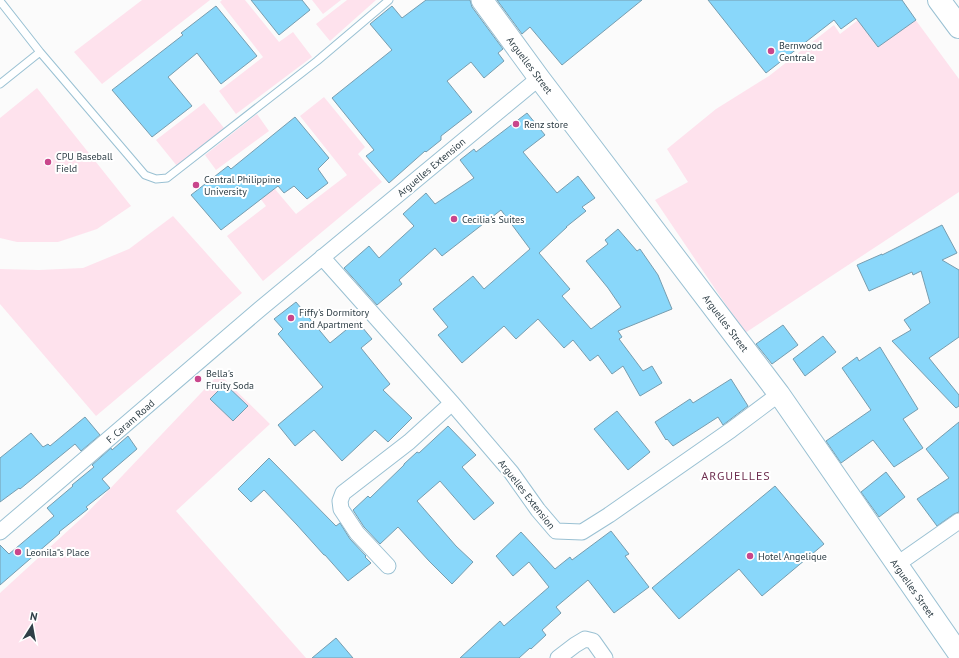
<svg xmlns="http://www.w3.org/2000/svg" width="959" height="658" font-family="'PT Sans',sans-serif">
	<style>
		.green { fill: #fee2ed }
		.building { fill: #89d7fa; stroke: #779daf }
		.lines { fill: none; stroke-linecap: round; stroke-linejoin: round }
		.lane-casing { stroke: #9ac1d3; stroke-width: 9 }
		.street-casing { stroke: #9ac1d3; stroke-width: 17 }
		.secondary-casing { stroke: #9ac1d3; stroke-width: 23 }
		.primary-casing { stroke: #9ac1d3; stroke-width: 24 }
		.lane { stroke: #fff; stroke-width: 7 }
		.street { stroke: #fff; stroke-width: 15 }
		.secondary { stroke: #fff; stroke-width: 21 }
		.primary { stroke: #fff; stroke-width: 22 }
		.poi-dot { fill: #c9468c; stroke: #fff; stroke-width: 1.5 }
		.labels { text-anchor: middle; stroke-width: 4; stroke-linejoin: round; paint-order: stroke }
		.poi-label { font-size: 10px; fill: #2f3f47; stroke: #fff; text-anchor: start }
		.street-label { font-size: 10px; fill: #2f3f47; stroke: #fff }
		.quarter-label { font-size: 12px; letter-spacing: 1px; fill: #6e2e4f; stroke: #fff }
	</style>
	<rect width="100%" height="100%" fill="#fbfbfb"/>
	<path class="green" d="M142,0H210L102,84L74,52Z
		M222,0H245L279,42L293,32L312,57L236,114L219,91L263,57L220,2Z
		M312,0H341L323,14Z
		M347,0H376L330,41L316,24Z
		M901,0L959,79V192L745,333L655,200L688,182L667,149L716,109L769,76L834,25L840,34L858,20Z
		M37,88L131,206L97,229L58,242H17L0,238V118Z
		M324,97L365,147L358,154L382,182L263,281L227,236L266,206L235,165L247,156L296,214L347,175L300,116Z
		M204,103L224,128L177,166L156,140Z
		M257,114L269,131L216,170L205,155Z
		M173,216L242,293L96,416L0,304V269L39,270L83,268L129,249Z
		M219,374L270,424L176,511L306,658H0V593L85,515Z"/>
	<path class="building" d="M251,0H302L310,10L279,35Z
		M426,0H470L472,7L503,49L498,53L504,61L484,78L471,62L447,81L472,112L441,136V140L426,152L425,151L389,183L366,156L374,150L332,98L392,50L370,24L392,6L402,18Z
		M497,0H642L562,65L530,27L522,34Z
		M708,0H902L916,20L878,47L856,18L841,29L834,20L766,73Z
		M216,6L257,56L221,84L197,53L168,77L192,106L152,137L112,90L183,35L181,33Z
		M527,113L545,135L523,152L557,193L578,176L595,198L582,207L586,211L566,227H567L539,253L570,289L562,296L591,329L621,307L608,288L586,261L608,244L605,240L618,229L637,251L640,249L658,275L672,309L618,331L622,337L619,339L643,371L652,366L662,383L640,396L623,366L612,374L598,355L590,361L573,340L564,348L538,319L516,339L504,326L462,363L438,335L448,327L433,309L473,276L484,289L530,249L501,210L442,256L435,248L399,280L402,284L377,305L344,268L369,246L379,258L414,226L403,214L426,193L435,204L474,178L460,160L474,149L476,152Z
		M295,117L329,158L318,169L328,183L307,199L294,186L284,193L278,186L221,230L191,195L228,166L231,169Z
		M942,225L957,253L942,260L959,270V337L929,358L959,395V406L956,408L892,341L911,330L904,320L930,303L921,271L913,275L912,272L869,291L857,265L882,254V255Z
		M296,302L330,343L357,321L372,339L361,348L390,384L383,390L412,418L388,442L375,430L342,461L314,430L295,446L278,425L323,387L278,334L283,329L274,319Z
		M783,325L798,345L772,364L756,344Z
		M823,336L836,352L805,376L793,359Z
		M880,347L918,409L903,419L923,448L894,467L873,440L841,463L826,441L871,410L842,368L857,357L859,361Z
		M731,379L748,406L723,425L718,417L673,446L667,439L666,440L655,422L690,399L693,403Z
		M225,384L248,406L233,421L210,399Z
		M617,411L650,452L628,470L594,429Z
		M85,417L100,435L81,451L75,444L20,489L19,488L0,502V458L31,433L43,447L48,444L50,446Z
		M959,422V512L954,514L937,526L917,499L949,478L926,449Z
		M448,426L476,455L462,467L494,503L474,520L440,481L417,501L456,546L473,562L452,584L429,561L398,527L380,544L364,527L353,510L368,496L370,498L404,465V464L417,452L419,453Z
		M128,436L137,449L102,479L110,488L86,507L88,509L59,532L60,533L0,585V545L9,554L54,516L47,508L73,486L72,485L94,467L92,465L111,448L112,450Z
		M269,458L336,526L340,523L350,539L366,556L365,557L371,563L348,581L325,555H324L297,525L264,490L251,502L238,489Z
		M886,472L905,497L879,517L861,492Z
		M775,486L824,544L762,596L739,569L679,619L652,588Z
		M611,531L629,554L625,556L649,587L614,613L588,580L556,607L561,613L542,630L546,635L531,649L530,648L519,658H460L500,621L504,626L549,587L529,562L513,576L496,556L521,532L555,569L570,557L572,560Z
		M336,638L353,658H312Z"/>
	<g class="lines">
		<g class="lane-casing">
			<path id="lane" d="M0,1L40,52L145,175L156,179L167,178L317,61L389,0
				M0,84L40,52"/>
		</g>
		<g class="street-casing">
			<path id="street" d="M322,257L452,403L511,472L538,510L556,531L582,532L609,515L731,430L779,394
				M0,532L260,309L539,78
				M896,565L959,521
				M388,566L357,533L341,509L340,501L343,493L409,442L452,403
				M558,658L575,645L585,639L593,641L605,658"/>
		</g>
		<g class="secondary-casing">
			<path id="secondary" d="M482,0L539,78L779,394L959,654"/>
		</g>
		<g class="primary-casing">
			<path id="primary" d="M939,0L959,27"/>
		</g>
		<use href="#lane" class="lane"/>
		<use href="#street" class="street"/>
		<use href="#secondary" class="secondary"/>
		<use href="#primary" class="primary"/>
	</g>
	<g class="poi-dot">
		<circle cx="771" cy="51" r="4"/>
		<circle cx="516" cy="124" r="4"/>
		<circle cx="48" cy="162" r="4"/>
		<circle cx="196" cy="185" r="4"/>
		<circle cx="454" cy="219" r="4"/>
		<circle cx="291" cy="318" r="4"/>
		<circle cx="198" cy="379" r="4"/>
		<circle cx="18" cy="552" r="4"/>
		<circle cx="750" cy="556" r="4"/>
	</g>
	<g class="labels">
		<g class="poi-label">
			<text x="779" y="49">Bernwood<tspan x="779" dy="12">Centrale</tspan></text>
			<text x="524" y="128">Renz store</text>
			<text x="56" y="160">CPU Baseball<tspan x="56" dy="12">Field</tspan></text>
			<text x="204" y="183">Central Philippine<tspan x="204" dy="12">University</tspan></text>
			<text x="462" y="223">Cecilia's Suites</text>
			<text x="299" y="316">Fiffy's Dormitory<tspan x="299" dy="12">and Apartment</tspan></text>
			<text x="206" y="377">Bella's<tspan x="206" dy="12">Fruity Soda</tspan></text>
			<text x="26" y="556">Leonila"s Place</text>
			<text x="758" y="560">Hotel Angelique</text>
		</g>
		<g class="street-label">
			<text transform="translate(530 65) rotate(53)" y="4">Arguelles Street</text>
			<text transform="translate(431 167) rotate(-40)" y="4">Arguelles Extension</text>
			<text transform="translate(726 323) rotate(53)" y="4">Arguelles Street</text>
			<text transform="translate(130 421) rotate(-41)" y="4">F. Caram Road</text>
			<text transform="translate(527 494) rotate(52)" y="4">Arguelles Extension</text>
			<text transform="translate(913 588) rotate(55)" y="4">Arguelles Street</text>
		</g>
		<g class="quarter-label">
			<text x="736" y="480">ARGUELLES</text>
		</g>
	</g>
	<g transform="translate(32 626) rotate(11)" stroke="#ffffff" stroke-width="3" paint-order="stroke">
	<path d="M0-3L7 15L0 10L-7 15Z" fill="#2f3f47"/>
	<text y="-6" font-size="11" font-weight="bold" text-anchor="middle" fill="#2f3f47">N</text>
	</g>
</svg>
